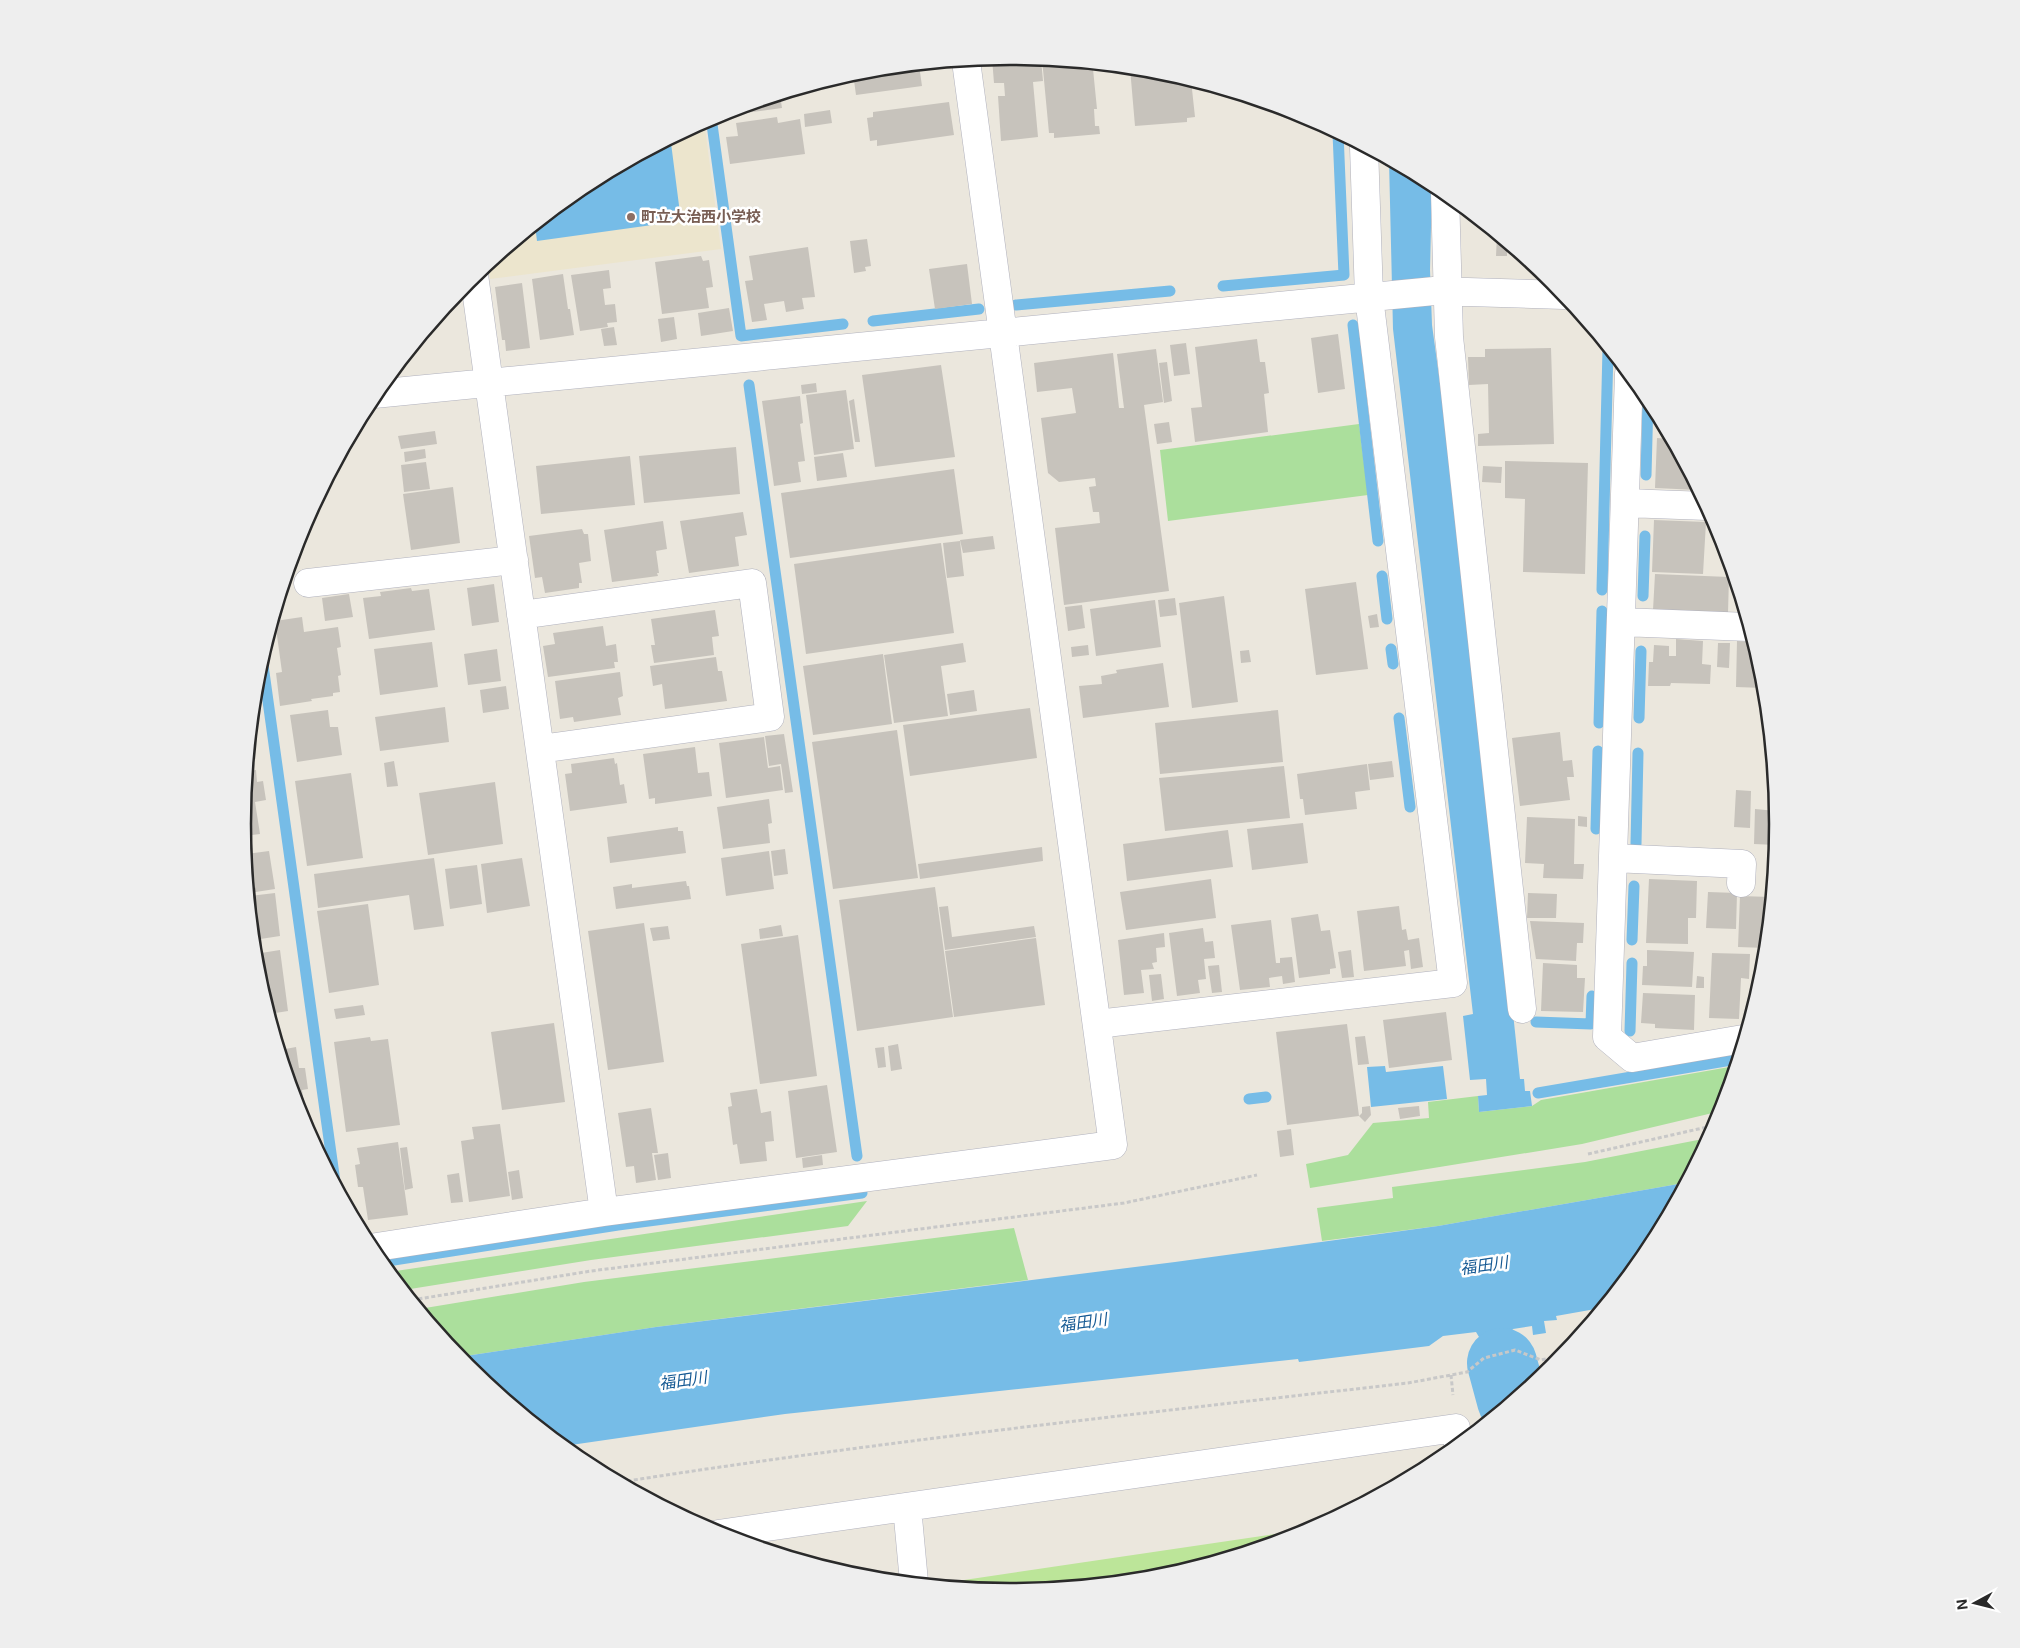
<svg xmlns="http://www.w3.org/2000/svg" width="2020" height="1648" font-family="Inter,'Noto Sans JP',sans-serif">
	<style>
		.education { fill: #ece5cd }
		.green { fill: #abdf9c }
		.pitch { fill: #bce599 }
		.water { fill: #76bce7 }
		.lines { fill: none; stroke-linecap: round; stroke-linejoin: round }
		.stream { stroke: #76bce7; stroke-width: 11 }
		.river { stroke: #76bce7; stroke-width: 70 }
		.building { fill: #c7c3bc }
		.minor-casing { stroke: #b0b1bd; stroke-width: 29 }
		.path { stroke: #c8c8c8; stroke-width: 3; stroke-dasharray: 4 2.5; stroke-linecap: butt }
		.minor { stroke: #fff; stroke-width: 28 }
		.education-dot { fill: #8d6e63; stroke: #fff; stroke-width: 2 }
		.labels { text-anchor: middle; stroke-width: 5; stroke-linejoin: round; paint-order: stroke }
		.education-label { font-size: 15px; font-weight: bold; fill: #785e54; stroke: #fff; text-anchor: start }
		.water-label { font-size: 16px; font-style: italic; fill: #155993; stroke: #fff }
		.rim { fill: none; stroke: #2a2a2a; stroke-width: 2.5 }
	</style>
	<rect width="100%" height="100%" fill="#ebe7dd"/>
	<path class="education" d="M704,121L721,249L490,279L488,264L584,185Z"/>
	<path class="green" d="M1359,424L1368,495L1168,521L1160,450Z
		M1735,1066L1721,1111L1582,1144L1310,1188L1306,1164L1348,1155L1373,1123L1429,1118L1428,1102L1478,1096L1479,1112L1532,1106L1541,1100Z
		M1708,1138L1684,1183L1438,1226L1322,1241L1317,1208L1393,1198L1392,1187L1585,1162Z
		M867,1201L848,1226L591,1260L404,1290L389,1272Z
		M1014,1228L1028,1280L656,1327L459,1357L419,1309L584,1282Z"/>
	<path class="pitch" d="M1302,1530L1305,1533L1159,1577L1010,1592L944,1585V1583Z"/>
	<path class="water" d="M671,143L681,221L537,241L535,225L584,185L661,144Z
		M1389,160L1432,183L1430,270L1432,325L1467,579L1520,1079H1524L1525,1091H1530L1532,1106L1479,1112L1478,1096L1487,1095L1486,1079L1470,1080L1463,1016L1473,1014L1393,329Z
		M1385,1066L1386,1072L1443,1066L1447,1099L1371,1107L1367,1067Z
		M1684,1183L1648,1251L1601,1308L1556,1316L1557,1320L1544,1321L1546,1333L1533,1335L1532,1326L1513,1329L1510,1333L1479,1337L1476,1332L1443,1336L1429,1346L1299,1362L1298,1359L785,1414L564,1446L467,1367L459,1357L656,1327L1175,1262L1438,1226Z"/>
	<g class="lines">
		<path class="stream" d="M711,117L741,336L843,324
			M1223,286L1344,275L1338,133
			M1016,305L1170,291
			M873,321L979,309
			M1353,325L1378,541
			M749,385L857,1156
			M1646,475L1648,398
			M1382,576L1387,619
			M1602,590L1608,349
			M1643,596L1645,536
			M1391,649L1393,664
			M262,658L335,1182
			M1399,718L1410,807
			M1639,718L1641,651
			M1599,723L1602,611
			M1596,829L1598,751
			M1636,844L1638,753
			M1632,940L1634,886
			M1536,1022L1591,1024L1592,996
			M1630,1031L1632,963
			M1538,1093L1737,1059
			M1249,1099L1266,1097
			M381,1262L618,1225L862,1193"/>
		<path class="river" d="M1502,1363L1512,1400"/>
	</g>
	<path class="building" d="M1010,56L1041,59L1043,81L1033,82L1038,137L1001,141L998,96H1005L1004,83H994L992,58Z
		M1042,59L1087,64V70L1093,69L1097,109H1094L1095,126H1099L1100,134L1054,138V133H1049Z
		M919,65L922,86L856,95L853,73Z
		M1130,68L1160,71L1191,80L1195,117L1187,118V122L1135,126Z
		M780,95L782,108L729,115L728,111Z
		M949,102L954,135L877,146V140L870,141L867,118L873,117V112Z
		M830,110L832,123L805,127L804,114Z
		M777,117L778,123L800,119L805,154L730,164L726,137L738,136L736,123Z
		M1497,235L1507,244V256H1496Z
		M867,239L871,266L865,267L866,271L854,273L850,241Z
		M808,247L815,297L802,298L804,309L786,312L784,301L764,304L767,320L752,322L745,281L753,280L749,256Z
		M701,256L703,261L709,260L713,287L706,288L709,308L662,314L655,262Z
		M967,264L972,304L935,309L929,269Z
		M609,270L611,288L603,289L605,305L615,304L617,322L607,323L608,327L580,331L571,275Z
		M563,274L568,309H570L574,335L540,340L532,279Z
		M522,283L530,348L506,351L505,340H502L495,287Z
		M729,308L733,331L701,336L698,313Z
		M674,317L677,339L661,342L658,319Z
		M614,327L617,345L604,346L601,329Z
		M1338,334L1345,389L1318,393L1311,338Z
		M1257,339L1260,362H1265L1269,393L1264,394L1268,432L1195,442L1191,408L1202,407L1195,347Z
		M1186,343L1190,374L1174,376L1170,345Z
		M1551,348L1554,444L1478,446V434L1489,433L1488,384L1469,385L1468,357H1485V349Z
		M1156,349L1163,402L1144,405L1169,591L1064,605L1055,528L1100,523L1099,512H1093L1089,487L1096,486L1095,478L1059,482L1048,473L1041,418L1076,413L1072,388L1037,392L1034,363L1113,353L1119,408H1124L1117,354Z
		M1167,362L1172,401L1164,403L1159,363Z
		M941,365L955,457L875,467L862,375Z
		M816,383L817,392L802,394L801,385Z
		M846,390L854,449L814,455L806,395Z
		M800,396L803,423L800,424L805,461L798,462L801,482L774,486L762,401Z
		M854,399L860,442H855L849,401Z
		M1169,422L1172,442L1157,444L1154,424Z
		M435,431L437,444L401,449L398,436Z
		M1657,438L1671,439L1698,490L1655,488Z
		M736,447L740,494L644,503L639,456Z
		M425,449L426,458L405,462L404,452Z
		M843,453L847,477L817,481L814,457Z
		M630,456L635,505L541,514L536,466Z
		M1505,461L1588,463L1585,574L1523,572L1525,499L1505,498Z
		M426,462L430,489L404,492L401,465Z
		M1483,466L1502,467L1501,483L1482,482Z
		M954,469L963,534L790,558L781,493Z
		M453,487L460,543L411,550L403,494Z
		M743,512L747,535L735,537L739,566L689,573L680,521Z
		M1654,520L1706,522L1703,574L1652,572Z
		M663,521L667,549L656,551L659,573H657L658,576L612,582L604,530Z
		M582,529L584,534H588L591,561L579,563L582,583H579V588L545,593L542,577L535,578L529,536Z
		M993,536L995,549L963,553L960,540Z
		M960,541L964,576L947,578L943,543Z
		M941,543L954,633L806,654L794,564Z
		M1655,574L1729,577L1728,613L1653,610Z
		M1356,582L1368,669L1316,675L1305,589Z
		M494,584L499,622L472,626L467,588Z
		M411,588L412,591L429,589L435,630L369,639L363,598L381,596L380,592Z
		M349,594L353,617L325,621L322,598Z
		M1224,596L1238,702L1192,708L1179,603Z
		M1175,598L1177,615L1160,617L1158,600Z
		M1155,600L1161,647L1096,656L1090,609Z
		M1082,605L1085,628L1068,631L1065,607Z
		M715,610L719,636L712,637L714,655L654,663L651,645H655L651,619Z
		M1377,614L1379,627L1370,628L1368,616Z
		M302,617L304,632L338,627L341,647L337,648L341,675L338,676L340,692L333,693V696L311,699L312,701L280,706L276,673L282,672L275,621Z
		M603,626L606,646L616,644L618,662H614L615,668L548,677L543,646L555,644L553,633Z
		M1676,639L1703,641L1702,664L1711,665L1710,684L1671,683L1670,686H1648L1649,662H1653L1654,645L1669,646V656H1676Z
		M1737,641L1753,642L1763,675L1764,688L1736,687Z
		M432,642L438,687L380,695L374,649Z
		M963,643L966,662L941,666L948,716L894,723L884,655Z
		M1718,643H1730L1729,668L1717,667Z
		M1088,645L1089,655L1072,657L1071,647Z
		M497,649L501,681L468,685L464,654Z
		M1249,650L1251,662L1241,663L1240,651Z
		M883,654L892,724L813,735L803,666Z
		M716,657L718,671H722L727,701L665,709L662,684L653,686L650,666Z
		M1163,663L1169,707L1083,718L1079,686L1102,684L1101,676L1117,673L1116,670Z
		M620,672L623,696L618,698L621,715L574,722L573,717L560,719L555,681Z
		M506,686L509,709L483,713L480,690Z
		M974,690L977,711L950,715L947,694Z
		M445,707L449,742L380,751L375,717Z
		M1030,708L1037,758L910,776L903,725Z
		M328,710L330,727H338L342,755L297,762L290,715Z
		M1278,710L1283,762L1160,774L1155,723Z
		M897,730L918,878L833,889L812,742Z
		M1560,732L1563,761L1572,760L1574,777H1567L1570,800L1520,806L1512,738Z
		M784,734L793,792L785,793L781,764L769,766L765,736Z
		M764,737L768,768L780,766L783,790L726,798L719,743Z
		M695,747L698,773L709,772L712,796L655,804V798L649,799L643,754Z
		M614,758L615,764L617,763L620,785L624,784L627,803L570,811L565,774L572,773L571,764Z
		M248,761L250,771L256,770L257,782L263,781L266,800L255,802L260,834L243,836L242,824Z
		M394,761L398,786L387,787L384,763Z
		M1392,761L1394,777L1370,780L1368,764Z
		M1367,764L1370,790L1355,792L1357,809L1305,815L1303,799H1300L1297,774Z
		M1284,766L1290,818L1165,831L1159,778Z
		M351,773L363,858L307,866L295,781Z
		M495,782L503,844L428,855L419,793Z
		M1736,790L1751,791L1750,828L1734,827Z
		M769,799L772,823L768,824L770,843L723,849L717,807Z
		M1755,809L1776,811V845L1754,844Z
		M1578,816L1587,817V827L1578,826Z
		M1527,817L1575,819L1574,864H1584L1583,879L1543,878L1544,864L1525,863Z
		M1303,823L1308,863L1252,870L1247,829Z
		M678,827V831H683L686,853L610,863L607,837Z
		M1228,830L1233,867L1127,881L1123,844Z
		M1042,847L1043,861L920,879L918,864Z
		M785,849L788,874L774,876L771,851Z
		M269,851L275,889L249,893L245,854Z
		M769,851L774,889L726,896L721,858Z
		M434,858L444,926L414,930L409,895L318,908L314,874Z
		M522,858L530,906L487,913L481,864Z
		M477,865L482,904L450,909L445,869Z
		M1211,879L1216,918L1126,930L1120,892Z
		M1649,879L1697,881L1696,918H1688V944L1646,943Z
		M686,881L687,886H689L691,899L616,909L613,887L632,884V888Z
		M935,887L953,1017L857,1031L839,900Z
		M1708,892L1737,893L1736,929L1706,928Z
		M275,893L280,936L254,940L249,896Z
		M1528,893L1557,894L1556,918H1527Z
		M1740,896L1771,897L1766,948L1738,947Z
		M368,904L379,985L329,993L317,911Z
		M948,906L952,937L1034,926L1036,937L945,950L939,907Z
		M1399,906L1402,930L1406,929L1408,940L1419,938L1423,967L1411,969L1409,950L1404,951L1406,966L1364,971L1357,911Z
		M1318,914L1321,931L1330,930L1336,968L1330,969V974L1299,978L1291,918Z
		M1271,920L1276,963H1280V958L1292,957L1295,982L1283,984L1282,976L1269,978L1270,987L1240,990L1231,925Z
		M1530,921L1584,923L1583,943H1577L1576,961L1536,959Z
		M644,923L664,1062L608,1070L588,931Z
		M781,925L783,936L760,939L759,929Z
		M668,926L670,939L653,941L650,928Z
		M1203,928L1205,942L1213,941L1215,958L1204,959L1206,979L1198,980L1200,993L1177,996L1169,933Z
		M1164,933L1165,947L1156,948L1157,962L1152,963L1154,969L1141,970L1144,993L1124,995L1118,940Z
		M798,935L817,1076L760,1084L741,944Z
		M1036,938L1045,1005L954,1017L945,951Z
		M280,950L288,1011L269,1014L257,973L255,954Z
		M1351,950L1354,977L1342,978L1338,952Z
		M1647,950L1694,952L1692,987L1642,985L1643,966H1647Z
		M1712,953L1750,954L1749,979L1741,978L1739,1019L1709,1018Z
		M1543,963L1577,965V978H1585L1583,1012L1541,1011Z
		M1219,965L1222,992L1212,993L1208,966Z
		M1161,974L1164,999L1152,1001L1149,975Z
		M1697,976L1704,977V988H1696Z
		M1643,993L1695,995L1694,1030L1655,1028V1024L1641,1023Z
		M363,1005L365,1015L336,1019L334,1009Z
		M1446,1012L1452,1060L1389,1068L1383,1020Z
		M554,1023L565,1102L502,1110L491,1032Z
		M1347,1024L1359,1116L1287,1125L1276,1032Z
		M1365,1036L1369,1064L1358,1065L1355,1037Z
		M370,1037L371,1041L388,1039L400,1125L346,1132L334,1042Z
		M898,1044L902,1069L891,1071L888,1046Z
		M296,1047L299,1068H305L308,1089L302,1090L305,1111H299L280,1050Z
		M884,1047L886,1067L878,1068L875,1048Z
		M827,1085L837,1152L796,1158L788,1091Z
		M757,1089L761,1113L771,1111L774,1141L765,1142L767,1161L740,1164L737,1144L733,1145L728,1107L732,1106L730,1093Z
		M1370,1106L1371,1115L1365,1122L1359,1116L1362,1113V1107Z
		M1419,1106L1420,1116L1400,1119L1398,1108Z
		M651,1108L658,1153H652L656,1180L636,1183L634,1166L626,1167L618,1113Z
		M500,1124L510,1196L469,1202L461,1141L474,1139L472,1127Z
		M1291,1129L1294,1155L1280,1157L1277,1131Z
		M398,1142L408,1215L368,1220L363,1187H358L355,1165L360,1164L357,1148Z
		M407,1147L413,1188L405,1190L400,1148Z
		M668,1153L671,1178L658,1180L654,1155Z
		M822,1155L823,1165L803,1168L802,1158Z
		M519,1170L523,1198L512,1200L508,1172Z
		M459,1173L463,1202L451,1203L447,1175Z"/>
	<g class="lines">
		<g class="minor-casing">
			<path id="minor" d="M1445,193L1449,337L1522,1009
				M474,275L604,1212
				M1629,374L1607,1037L1632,1058L1743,1039
				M374,394L1434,291L1564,295
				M1625,503L1707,506
				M308,583L514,560
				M521,615L752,583L770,717L540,749
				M1621,622L1749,627
				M1613,858L1742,864L1741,883
				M1097,1024L1453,983L1369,297L1364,147
				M370,1248L604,1212L1113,1145L966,61
				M907,1507L914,1582
				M718,1534L1456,1428L1458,1444"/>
		</g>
		<path class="path" d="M1588,1154L1716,1125
			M412,1300L591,1271L1124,1203L1257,1175
			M1451,1375L1453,1395
			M621,1482C882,1441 1145,1413 1408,1383L1467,1372L1484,1358L1515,1350L1541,1360L1562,1356"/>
		<use href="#minor" class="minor"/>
	</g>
	<circle class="education-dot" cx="631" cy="217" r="5"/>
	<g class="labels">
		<g class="education-label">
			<text x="641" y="222">町立大治西小学校</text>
		</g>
		<g class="water-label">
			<text transform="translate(1484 1265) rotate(-8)" y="6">福田川</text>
			<text transform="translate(1083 1322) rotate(-8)" y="6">福田川</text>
			<text transform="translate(683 1380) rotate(-8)" y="6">福田川</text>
		</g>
	</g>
	<path d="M0 0H2020V1648H0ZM251 824a759 759 0 1 1 1518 0a759 759 0 1 1-1518 0Z" fill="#eee" fill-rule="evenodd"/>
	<path class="rim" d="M251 824a759 759 0 1 1 1518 0a759 759 0 1 1-1518 0Z"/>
	<g transform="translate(1975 1603) rotate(263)" stroke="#ffffff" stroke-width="4" paint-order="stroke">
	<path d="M0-4L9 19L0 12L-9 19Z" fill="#2a2a2a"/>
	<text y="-8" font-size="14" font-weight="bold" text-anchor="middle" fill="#2a2a2a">N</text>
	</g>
</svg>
